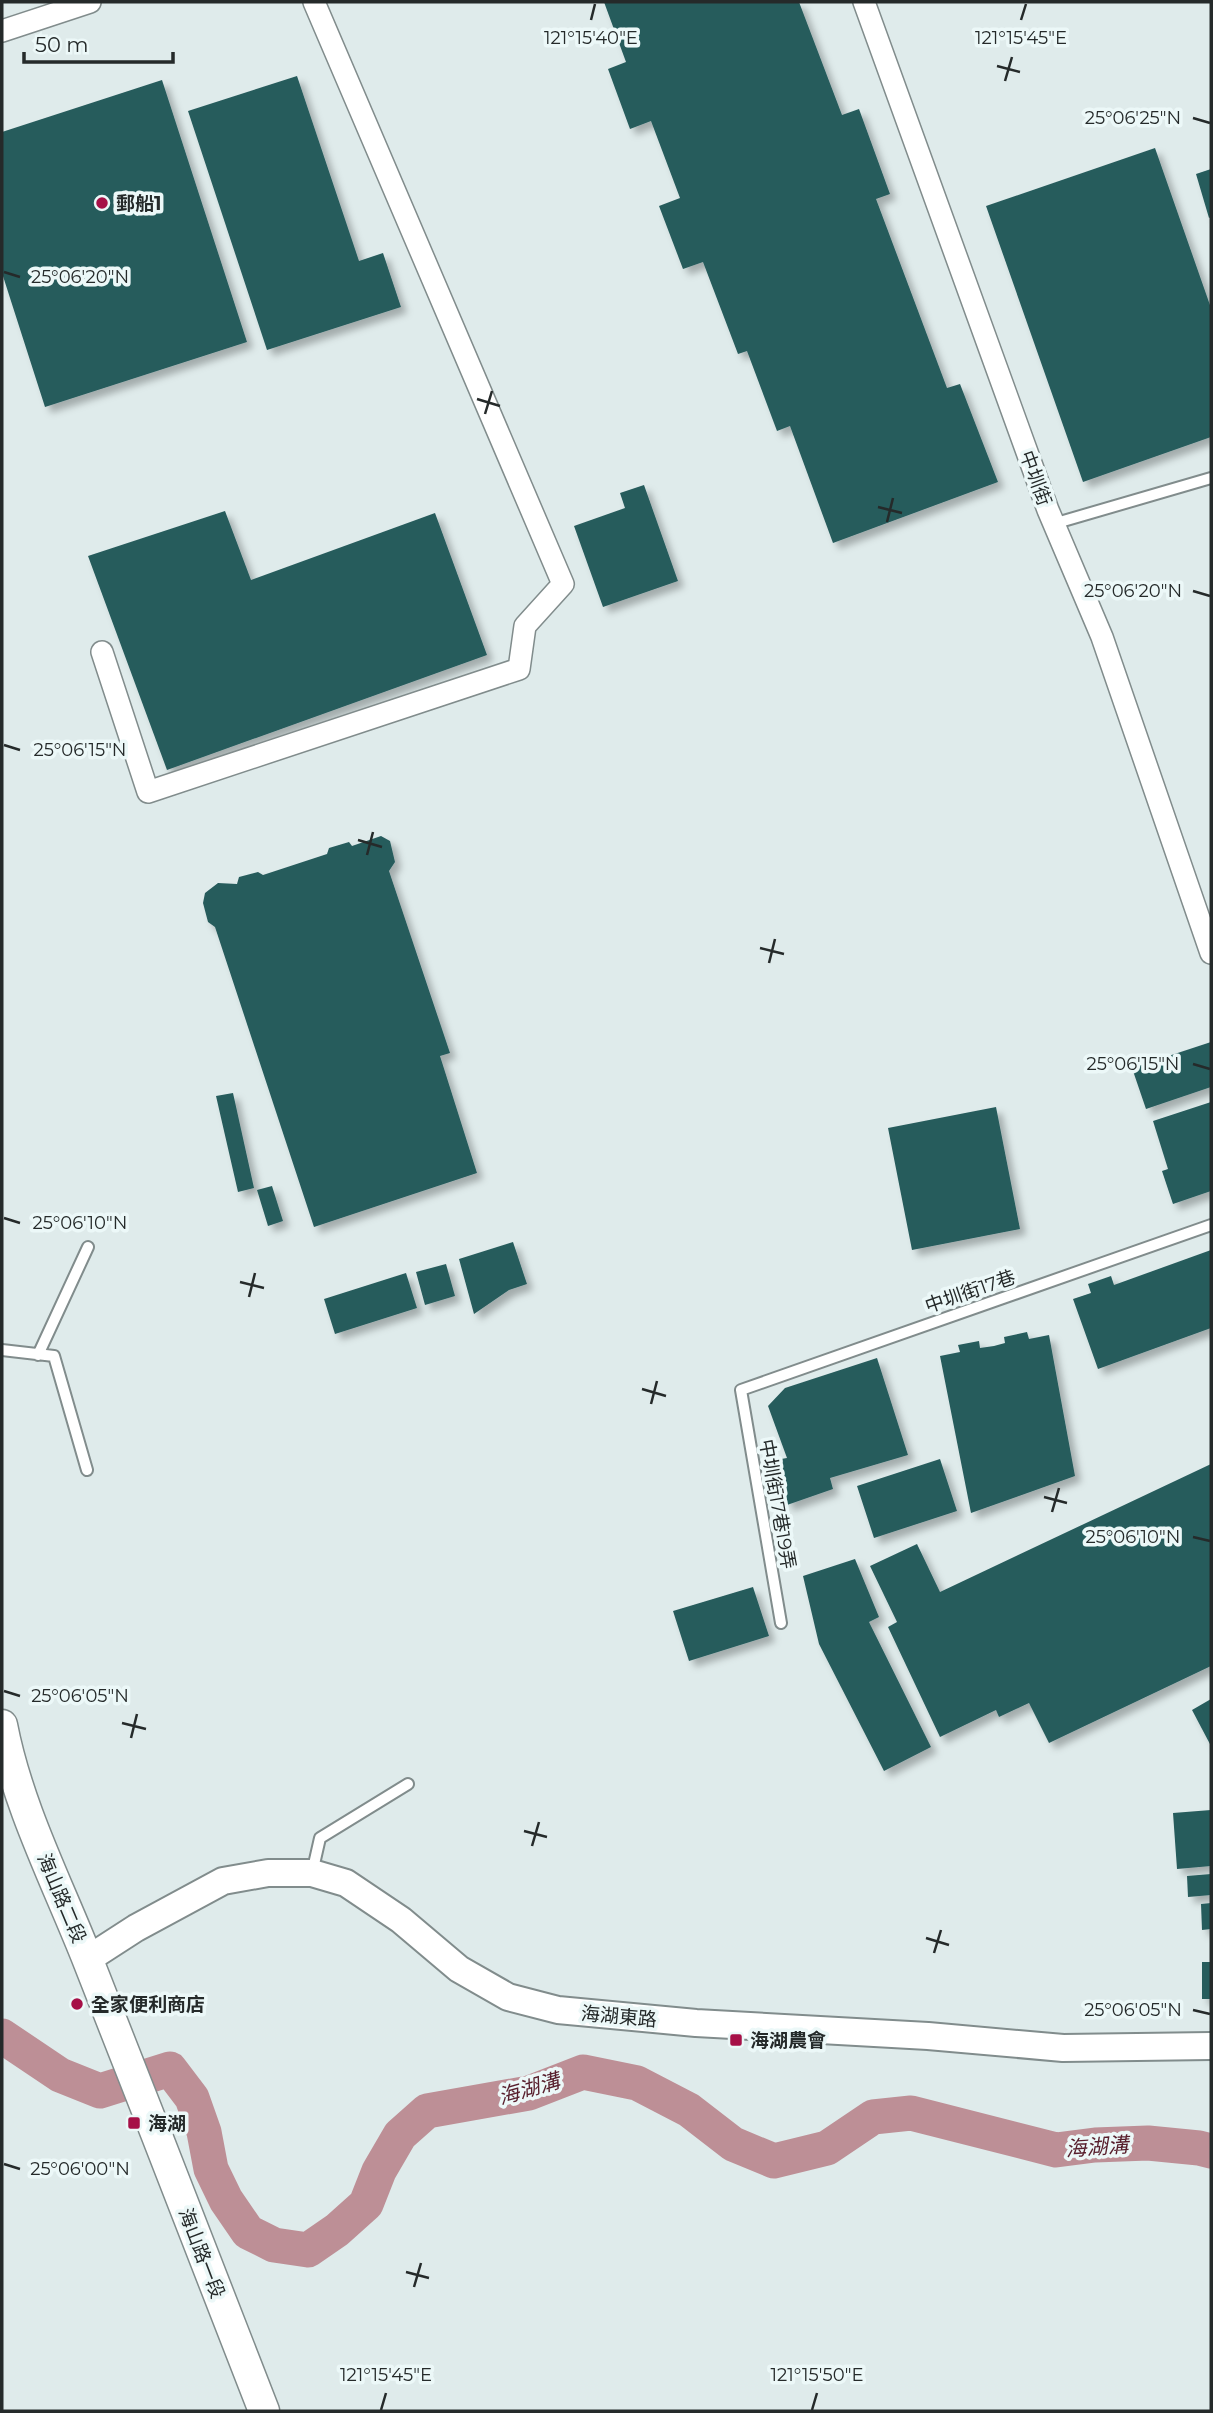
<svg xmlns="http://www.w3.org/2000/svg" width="1213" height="2413" font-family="Montserrat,'Noto Sans TC',sans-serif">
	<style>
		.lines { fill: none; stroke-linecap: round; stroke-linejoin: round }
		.river { stroke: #bd8f96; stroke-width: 35 }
		.building { fill: #275b5c; filter: url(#shadow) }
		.service-casing { stroke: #818c8c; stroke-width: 14 }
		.minor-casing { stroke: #818c8c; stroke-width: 24 }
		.tertiary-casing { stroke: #818c8c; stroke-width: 30 }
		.secondary-casing { stroke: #818c8c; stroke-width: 33 }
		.service { stroke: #fff; stroke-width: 10 }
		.minor { stroke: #fff; stroke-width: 21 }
		.tertiary { stroke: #fff; stroke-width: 26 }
		.secondary { stroke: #fff; stroke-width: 30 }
		.ticks { fill: none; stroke: #252a2a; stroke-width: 2.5 }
		.poi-dot { fill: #a61047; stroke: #ecf8f8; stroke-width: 2.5 }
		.labels { text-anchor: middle; stroke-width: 7; stroke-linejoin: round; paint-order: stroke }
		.poi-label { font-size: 19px; font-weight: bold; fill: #252a2a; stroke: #ecf8f8; text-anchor: start }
		.street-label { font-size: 19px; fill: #252a2a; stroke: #ecf8f8 }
		.water-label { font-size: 21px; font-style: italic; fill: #571e2c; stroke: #ecf8f8 }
		.ticks-label { font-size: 18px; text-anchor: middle; fill: #252a2a; stroke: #ecf8f8; stroke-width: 7; stroke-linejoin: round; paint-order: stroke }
	</style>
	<defs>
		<filter id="shadow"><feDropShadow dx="6" dy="6" stdDeviation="3.5" flood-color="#0004"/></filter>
	</defs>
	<rect width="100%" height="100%" fill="#dfebeb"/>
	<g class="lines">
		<path class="river" d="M2,2036L60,2075L100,2091L170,2069L192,2098L204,2132L211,2169L226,2200L248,2232L274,2245L308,2250L337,2230L366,2204L379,2171L400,2135L427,2111L529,2093L583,2072L637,2083L689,2110L733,2144L774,2161L827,2148L873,2117L911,2113L1056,2150L1095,2145L1148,2143L1199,2148L1211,2151"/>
	</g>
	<path class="building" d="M604,2H799L842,115L859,109L890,194L876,199L947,388L960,384L998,482L833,543L790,426L777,431L747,351L738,354L703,262L683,269L659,206L680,198L651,121L630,129L608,69L626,62Z
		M297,76L359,261L383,253L401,307L267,350L188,111Z
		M162,80L247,342L45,407L2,273V132Z
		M1155,148L1211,308V437L1083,482L986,206Z
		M1211,169V217L1209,218L1196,174Z
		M644,485L678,581L603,607L574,526L625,508L620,493Z
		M225,511L251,580L435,513L487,655L167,770L88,556Z
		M381,836L390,841L395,862L389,871L450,1053L440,1056L477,1173L314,1227L215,927L208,922L203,903L205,893L218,883L237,884L239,877L258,872L263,875L327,854L329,848L349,842L352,846Z
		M1211,1042V1087L1146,1109L1132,1068Z
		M233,1093L254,1188L238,1192L216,1096Z
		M1211,1102V1191L1173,1204L1162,1171L1168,1169L1153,1121Z
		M996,1107L1020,1229L912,1250L888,1128Z
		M272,1186L283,1221L268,1226L257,1190Z
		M513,1242L527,1284L509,1290L474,1314L459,1259Z
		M1211,1250V1328L1098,1369L1073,1299L1091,1293L1088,1284L1111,1276L1114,1285Z
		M446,1264L455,1296L425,1305L416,1272Z
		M406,1273L417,1308L335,1334L324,1299Z
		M1027,1332L1029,1339L1049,1335L1075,1476L971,1513L940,1356L960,1352L958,1345L979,1341L980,1348L994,1346L1005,1343L1004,1337Z
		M877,1358L908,1455L830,1478L833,1489L787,1505L775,1460L787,1458L768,1406L785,1388Z
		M940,1459L957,1511L874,1538L857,1486Z
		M1211,1464V1666L1049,1743L1029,1703L999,1717L996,1710L940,1737L888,1627L897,1622L870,1566L917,1544L940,1592Z
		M855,1559L879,1617L869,1622L931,1747L884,1771L819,1644L803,1576Z
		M753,1587L769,1636L689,1661L673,1611Z
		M1211,1699V1746L1192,1710Z
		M1211,1810V1866L1177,1869L1173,1813Z
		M1211,1874V1895L1188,1897L1187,1876Z
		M1211,1903V1929L1202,1930L1201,1904Z
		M1202,1962H1211V1999H1202Z"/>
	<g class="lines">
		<g class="service-casing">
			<path id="service" d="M1053,524L1211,478
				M2,1350L54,1356L87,1470
				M38,1355L88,1247
				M781,1623L741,1390L1211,1225
				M312,1873L320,1838L408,1784"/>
		</g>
		<g class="minor-casing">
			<path id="minor" d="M864,2L1048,510L1102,637L1211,953
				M2,31L90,2
				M102,652L148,792L519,669L525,626L563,584L314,2"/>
		</g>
		<g class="tertiary-casing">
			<path id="tertiary" d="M88,1959L136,1928L223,1881L268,1873H312L346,1883L401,1920L459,1969L508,1997L558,2010L696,2023L928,2036L1063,2048L1211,2046"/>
		</g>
		<g class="secondary-casing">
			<path id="secondary" d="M2,1725C18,1808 58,1884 89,1963C148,2112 206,2262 264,2411"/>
		</g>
		<use href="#service" class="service"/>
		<use href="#minor" class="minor"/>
		<use href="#tertiary" class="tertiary"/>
		<use href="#secondary" class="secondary"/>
	</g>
	<path class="ticks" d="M591,20L595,4M1021,20L1026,4M997,66L1020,72M1005,81L1012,57M1193,118L1210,123M4,272L20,277M477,399L500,406M485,414L492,391M878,507L902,513M887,522L893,498M1193,591L1210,596M4,745L20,750M358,840L382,847M367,855L373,832M760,948L784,954M769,963L775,939M1193,1064L1210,1069M4,1218L20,1223M240,1282L264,1288M249,1297L255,1273M642,1389L666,1396M651,1404L657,1381M1044,1497L1067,1503M1052,1512L1059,1488M1193,1537L1210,1541M4,1691L20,1696M122,1723L146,1729M131,1738L137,1714M524,1831L547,1837M532,1846L539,1822M926,1938L949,1945M934,1953L941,1930M1193,2010L1210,2014M4,2164L20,2169M406,2272L429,2278M414,2287L421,2263M381,2410L386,2393M812,2410L817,2393"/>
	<g class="poi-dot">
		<circle cx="102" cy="203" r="7"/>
		<circle cx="77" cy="2004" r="7"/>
		<rect x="729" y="2033" width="14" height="14" rx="3.5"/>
		<rect x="127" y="2116" width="14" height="14" rx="3.5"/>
	</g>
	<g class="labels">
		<g class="poi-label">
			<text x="116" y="210">郵船1</text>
			<text x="91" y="2011">全家便利商店</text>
			<text x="750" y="2047">海湖農會</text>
			<text x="148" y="2130">海湖</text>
		</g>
		<g class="street-label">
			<text transform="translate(1036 478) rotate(70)" y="7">中圳街</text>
			<text transform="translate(970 1291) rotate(-19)" y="7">中圳街17巷</text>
			<text transform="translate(778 1504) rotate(80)" y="7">中圳街17巷19弄</text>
			<text transform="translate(62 1898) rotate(67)" y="7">海山路二段</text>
			<text transform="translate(619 2016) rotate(5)" y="7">海湖東路</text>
			<text transform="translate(202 2253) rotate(69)" y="7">海山路一段</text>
		</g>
		<g class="water-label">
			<text transform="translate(529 2089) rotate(-16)" y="7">海湖溝</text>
			<text transform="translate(1097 2147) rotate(-4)" y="7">海湖溝</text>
		</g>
	</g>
	<g class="ticks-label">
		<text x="591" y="44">121°15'40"E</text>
		<text x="1021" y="44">121°15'45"E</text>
		<text x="1133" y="124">25°06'25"N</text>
		<text x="80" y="283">25°06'20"N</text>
		<text x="1133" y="597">25°06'20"N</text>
		<text x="80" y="756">25°06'15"N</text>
		<text x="1133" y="1070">25°06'15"N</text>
		<text x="80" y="1229">25°06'10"N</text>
		<text x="1133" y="1543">25°06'10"N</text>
		<text x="80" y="1702">25°06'05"N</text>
		<text x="1133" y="2016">25°06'05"N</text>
		<text x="80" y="2175">25°06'00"N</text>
		<text x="386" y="2381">121°15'45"E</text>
		<text x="817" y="2381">121°15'50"E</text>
	</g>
	<rect width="1213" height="2413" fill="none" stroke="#252a2a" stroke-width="7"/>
	<path d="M24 52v10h149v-10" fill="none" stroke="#252a2a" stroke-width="3.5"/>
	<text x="35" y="52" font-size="21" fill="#252a2a" stroke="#ecf8f8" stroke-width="5" paint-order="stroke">50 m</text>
</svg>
